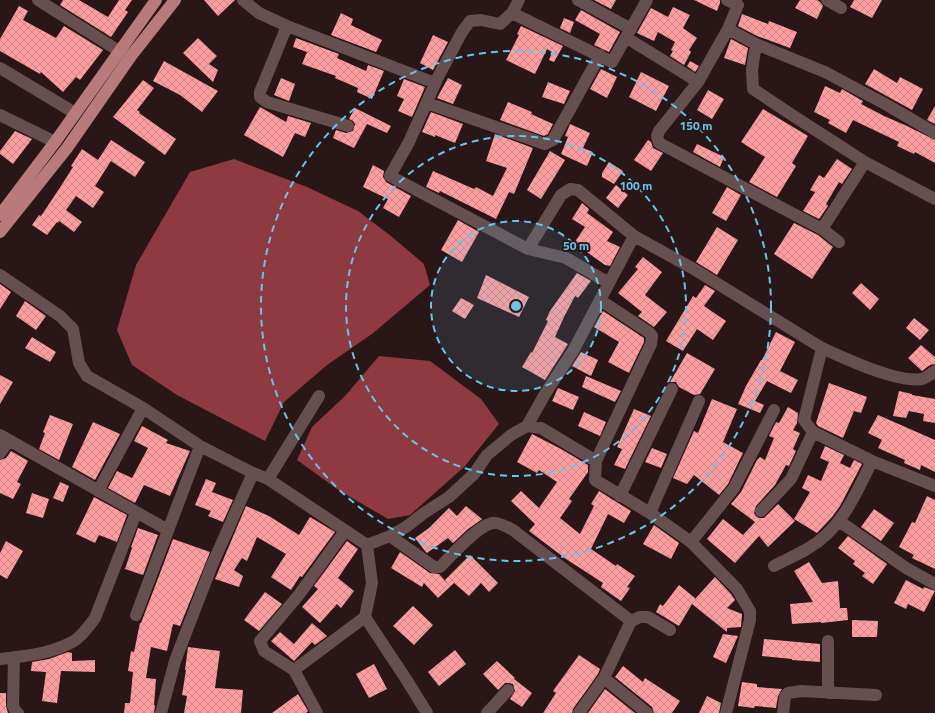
<svg xmlns="http://www.w3.org/2000/svg" width="935" height="713" font-family="'Titillium Web',sans-serif">
	<style>
		.water { fill: #8e3a40 }
		.building { fill: url(#building-cross-hatch) }
		.lines { fill: none; stroke-linecap: round; stroke-linejoin: round }
		.street { stroke: #664f4f; stroke-width: 12 }
		.primary { stroke: #b87a7b; stroke-width: 12 }
		.ring { fill: none; stroke: #65c5ee; stroke-width: 2; stroke-dasharray: 7 5 }
		.centre { fill: #65c5ee; stroke: #291616; stroke-width: 2 }
		.ring-label { font-size: 12px; text-anchor: middle; font-weight: bold; fill: #65c5ee; stroke: #291616; stroke-width: 4; stroke-linejoin: round; paint-order: stroke }
	</style>
	<defs>
		<pattern id="building-cross-hatch" width="8" height="8" patternUnits="userSpaceOnUse"><rect width="8" height="8" fill="#fd9d9f"/><path d="M0 0l8 8M0 8l8-8" fill="none" stroke="#d08788"/></pattern>
	</defs>
	<rect width="100%" height="100%" fill="#291616"/>
	<path class="water" d="M234,159L307,187L358,211L391,236L424,264L430,285L372,334L327,365L284,402L265,441L177,395L132,365L117,330L136,265L190,172Z
		M379,356L430,361L481,399L499,424L464,467L410,515L388,519L340,491L297,460L312,427L346,395Z"/>
	<path class="building" d="M63,0H79L108,17L119,0H132L125,10L128,12L111,37L60,5Z
		M204,0H235L218,16Z
		M594,0H616L611,9Z
		M694,0H720V3L717,11Z
		M800,0H817L820,2L823,6L817,19L795,8Z
		M854,0H882L872,18L850,7Z
		M19,6L28,11L23,20L56,38L64,26L103,50L80,80L76,77L63,92L41,72L40,74L0,51V39Z
		M673,7L690,15L683,28L697,38L689,50L691,52L684,65L670,56L673,51L671,50L675,42L658,32L654,41L637,33L651,8L668,17Z
		M581,10L620,32L609,52L594,45L600,34L575,20Z
		M341,13L353,19L351,25L382,40L376,52L331,35Z
		M742,14L768,24L769,21L797,32L790,48L757,36L738,26Z
		M564,18L574,22L570,33L560,28Z
		M521,26L563,46L554,62L549,60L552,52L547,49L535,74L506,60L519,35L517,34Z
		M433,35L448,42L433,70L420,63Z
		M198,38L217,56L209,64L218,70L213,82L183,53Z
		M296,38L339,54L337,58L366,71L368,65L384,71L372,99L357,92L358,88L335,78L336,76L302,64L307,52L293,47Z
		M731,39L748,48L745,65L724,58Z
		M164,61L218,91L202,112L180,95L153,81Z
		M690,61L699,66L695,72L687,66Z
		M601,69L617,77L607,98L590,89Z
		M874,69L897,83L900,77L923,89L912,110L865,84Z
		M641,72L669,86L656,111L629,97Z
		M281,78L295,84L289,101L274,95Z
		M448,78L462,85L453,104L437,98Z
		M404,79L425,87L412,117L398,111L404,99L397,96Z
		M143,80L154,88L137,110L140,112L139,113L176,139L165,155L113,117Z
		M548,82L570,91L564,104L542,97Z
		M825,86L840,93L842,89L863,101L861,104L884,116L907,126L935,140V163L915,152L914,154L897,146L899,142L853,120L846,133L828,123L830,120L814,112Z
		M708,90L724,99L712,119L697,110Z
		M508,102L532,112L531,114L553,124L548,134L544,136L500,120Z
		M935,106V124L927,120Z
		M260,107L286,122L288,116L311,123L305,137L295,133L283,157L244,135Z
		M355,108L391,126L387,133L367,124L354,148L333,138L336,130L346,133L353,131L355,124L353,121L349,119Z
		M763,109L808,136L792,163L796,166L777,197L749,182L765,157L741,142Z
		M431,112L463,124L455,143L435,135V137L422,132Z
		M570,124L590,133L583,148L593,152L587,166L561,154L568,137L565,136Z
		M15,131L32,139L13,164L0,154V151Z
		M495,134L533,148L514,194L509,192L496,219L440,191L439,193L426,187L433,171L474,189L476,187L493,196L507,168L486,161Z
		M111,140L145,162L135,177L111,161L95,186L104,192L93,208L76,196L66,210L82,222L74,232L59,221L58,223L57,222L47,235L32,225L39,215L41,216L61,186L73,167L71,166L82,149L98,160Z
		M648,140L651,142L653,148L663,153L651,171L634,160Z
		M697,144L724,157L720,167L693,152Z
		M550,151L565,160L541,199L527,190Z
		M837,159L852,169L842,184L839,182L826,204L828,206L819,219L803,211L815,192L810,190L819,175L824,178Z
		M609,162L623,171L614,184L602,177V173Z
		M373,165L384,171L383,177L386,182L411,196L399,217L383,208L388,199L363,187Z
		M616,185L628,195L618,208L606,198Z
		M727,187L741,195L726,221L712,213Z
		M582,203L589,209L587,213L613,232L607,241L620,247L610,266L605,265L574,243L585,227L572,219Z
		M458,220L479,232L462,262L441,250Z
		M794,223L818,235L833,247L812,279L774,254Z
		M717,227L738,240L717,275L696,262Z
		M643,257L662,272L645,295L667,312L654,327L638,316L642,312L618,293L638,269L635,267Z
		M577,273L591,281L578,298L575,296L564,317L555,337L568,344L545,380L522,367L531,352L532,353L548,321L546,320L550,311Z
		M486,275L529,297L519,317L477,298Z
		M861,283L879,299L870,310L852,293Z
		M0,284L11,292L0,309Z
		M705,285L715,291L704,306L726,321L713,340L697,329L683,351L666,341L693,296L696,298Z
		M461,298L474,305L465,319L452,311Z
		M25,301L46,316L36,330L16,316Z
		M603,311L644,338V342L629,373L608,362L619,342L594,327Z
		M914,318L929,330L920,340L906,328Z
		M776,332L795,342L780,371L798,380L791,393L767,381L755,401L764,405L760,413L738,404L746,386L761,360H762Z
		M32,337L56,352L50,362L25,348Z
		M921,345L935,357V364L930,365L922,371L908,358Z
		M581,352L598,360L591,376L572,366Z
		M687,353L715,369L700,394L694,395L679,387L676,382H670Z
		M0,375L13,382L0,404Z
		M586,376L621,391L615,402L582,387Z
		M829,383L867,397L861,413L854,411L843,438L818,426L816,423Z
		M558,388L579,397L573,410L552,401Z
		M899,391L912,394V395L935,399V423L923,421L924,414L909,411L906,418L893,416Z
		M712,399L737,409L723,442L743,453L728,484L719,495L694,475L687,484L673,478L694,431L698,433Z
		M788,407L798,413L797,423L793,430L800,433L793,449L796,451L789,466L786,465L775,485L756,506L754,513L756,516L759,518H764L778,504L795,521L768,547L759,536L735,563L707,539L723,519L743,535L755,522L731,504L741,492L757,460L760,457L765,460L774,438L769,436L776,422L779,423Z
		M634,409L651,416L625,469L614,465L622,449L617,447Z
		M584,412L606,422L600,436L578,426Z
		M50,415L73,424L59,460L39,449L45,433L43,432Z
		M878,415L935,440V472L921,465L920,470L904,463L905,460L878,448L882,440L868,433Z
		M93,422L120,434L95,480L72,467Z
		M142,426L168,440L166,443L190,451L170,496L144,485L135,503L108,488L117,471L132,478L148,448L134,441Z
		M532,434L561,449L588,465V472L569,499L572,501L560,518L580,534L594,506L591,504L599,491L631,511L624,523L608,514L591,549L616,566L617,564L635,576L627,587L630,588L621,601L601,587L603,583L566,559L529,531L535,524L511,501L521,491L539,508L557,482L539,470L537,473L517,462Z
		M825,446L844,455L840,463L850,468L854,460L862,464L840,506L832,517L817,533L794,519L810,492L802,488L808,475L821,481L829,462L820,458Z
		M652,448L667,454L661,468L645,462Z
		M11,451L28,461L17,482L21,484L13,499L0,493V460L6,458Z
		M206,479L216,483L212,492L233,500L223,522L208,516L211,511L195,505Z
		M60,482L69,486L63,502L53,498Z
		M32,493L49,499L43,518L26,513Z
		M927,496L935,500V569L912,558L914,555L899,547L912,522L915,523Z
		M94,497L127,515L117,542L99,535L95,543L76,534Z
		M246,506L269,516L299,535L310,517L335,532L302,577L300,576L291,590L271,577L286,554L257,537L247,561L242,558L234,570L243,576L239,587L215,579Z
		M466,506L482,519L481,520L468,529L453,543L448,538L427,553L425,551L415,538L429,528L449,508L457,516Z
		M874,509L894,523L881,541L861,527Z
		M654,525L679,543L671,559L643,544Z
		M138,528L158,535L143,575L125,569L132,548L131,547Z
		M848,536L887,564L873,584L862,576L865,573L853,564L855,561L838,548Z
		M173,539L210,552L180,626L173,624L167,651L151,647L146,678L156,679L154,705H155L154,713H124L125,703H130L133,672L128,671L131,651L134,652L140,623H141Z
		M6,541L23,551L7,579L0,575V553Z
		M347,541L358,549L338,578L354,591L341,608L337,604L320,623L302,607L318,589L314,586Z
		M400,552L430,573L439,574L448,584L445,580L470,555L498,583L489,592L481,583L469,596L454,583L438,598L424,583L422,587L391,568Z
		M809,562L822,583L838,581L840,608H847L848,620L821,623V622L792,624L790,604L813,602L794,571Z
		M715,577L731,594L735,600L727,608L742,614L741,627L727,628V632L692,604L679,626L656,612L660,604L663,606L679,585L695,598V599Z
		M906,580L923,589L924,587L935,591L924,612L908,604L906,609L894,603Z
		M265,592L282,604L259,631L244,620Z
		M413,606L433,625L414,645L393,626Z
		M852,620L878,621L877,637H852Z
		M312,623L327,636L315,645L312,642L294,661L271,641L280,632L294,644Z
		M723,634L738,636L726,663L713,657Z
		M764,639L820,644V662L792,660V659L762,656Z
		M188,647L220,651L215,688L243,690L241,713H184L187,696L182,695L186,670H185Z
		M455,650L466,664L439,686L428,672Z
		M68,652L72,653V661L95,660V672L61,671L57,703L42,701L46,672L31,671L32,662L49,659Z
		M579,655L600,669L598,674L573,709L572,713H543L556,693L553,691Z
		M497,661L515,678L514,679L532,693L522,707L510,699L515,691L513,684L509,683H505L498,690L483,674Z
		M374,664L387,689L369,698L356,674Z
		M623,666L643,682L645,678L680,701L672,713H654L652,707L615,677Z
		M742,682L757,684V687L782,689L778,696L776,708L755,706L754,708L738,706Z
		M605,689L635,713H588Z
		M0,693H6V706L8,713H0Z
		M298,694L308,711L306,713H272Z
		M707,696L721,703L719,713H699Z"/>
	<g class="lines">
		<path class="street" d="M38,0L119,51
			M243,0L259,13L287,26L435,83
			M519,0L512,13L500,24L481,20L470,21L462,32L438,77L409,142L390,176L528,249L566,258L609,283
			M578,0L631,29
			M727,0L738,5L728,29L698,82L659,131L657,136L659,143L822,229L839,242
			M827,0L841,8
			M512,13L612,62L647,0
			M287,26L260,92V97L267,102L348,126
			M728,29L756,44L825,72L887,105L935,133
			M627,38L698,82
			M756,44L752,70L753,89L792,115L865,162L935,199
			M0,68L75,113
			M427,103L545,144L553,140L600,55
			M0,115L55,142
			M822,229L865,162
			M528,249L561,195L570,189L578,190L634,236L692,268L822,348C846,359 897,383 922,379C926,378 931,374 935,371
			M0,275L60,316L73,329L79,363L87,376L143,408L200,446L253,473L268,479L367,545L372,583L365,617L294,670
			M822,348L804,420L813,432L872,461L935,486
			M527,426L545,394L573,351L634,236
			M0,435L168,530
			M0,453L9,440
			M596,461L651,344L652,336L650,333L600,300
			M268,479L319,396
			M98,491L143,408
			M620,496L672,389
			M761,511L791,479L813,432
			M650,513L699,401
			M839,521L906,568L935,584
			M390,536L434,567H440C451,556 478,525 493,523C499,522 507,527 513,530L631,621L640,617H648L670,630
			M691,542L734,488L774,410
			M367,545L390,536L406,527L424,513L449,497L474,474L487,455L511,435L527,426L541,428L596,461L595,480L650,513L691,542L737,589L750,611V620L726,713
			M774,566C785,560 797,555 807,549C841,530 856,494 872,461
			M136,615L200,446
			M365,617L406,679L427,713
			M828,641V693
			M14,657L13,706L16,712L18,713
			M0,659C25,656 51,654 74,641C82,636 89,626 95,618L136,513
			M604,678L647,713
			M161,713L175,661L212,565L253,473
			M317,713L294,670L264,651L260,641L298,596L345,531
			M487,713L508,690
			M579,713L604,678L631,621
			M783,713L785,697L788,693L801,691L876,695"/>
		<path class="primary" d="M0,215L55,142L156,0
			M0,232L67,148L131,56L175,0"/>
	</g>
	<circle cx="516" cy="306" r="85" fill="#65c5ee" fill-opacity=".12"/>
	<g class="ring">
		<circle cx="516" cy="306" r="85"/>
		<circle cx="516" cy="306" r="170"/>
		<circle cx="516" cy="306" r="255"/>
	</g>
	<circle cx="516" cy="306" r="6" class="centre"/>
	<g class="ring-label">
		<text x="696" y="130">150 m</text>
		<text x="636" y="190">100 m</text>
		<text x="576" y="250">50 m</text>
	</g>
</svg>
